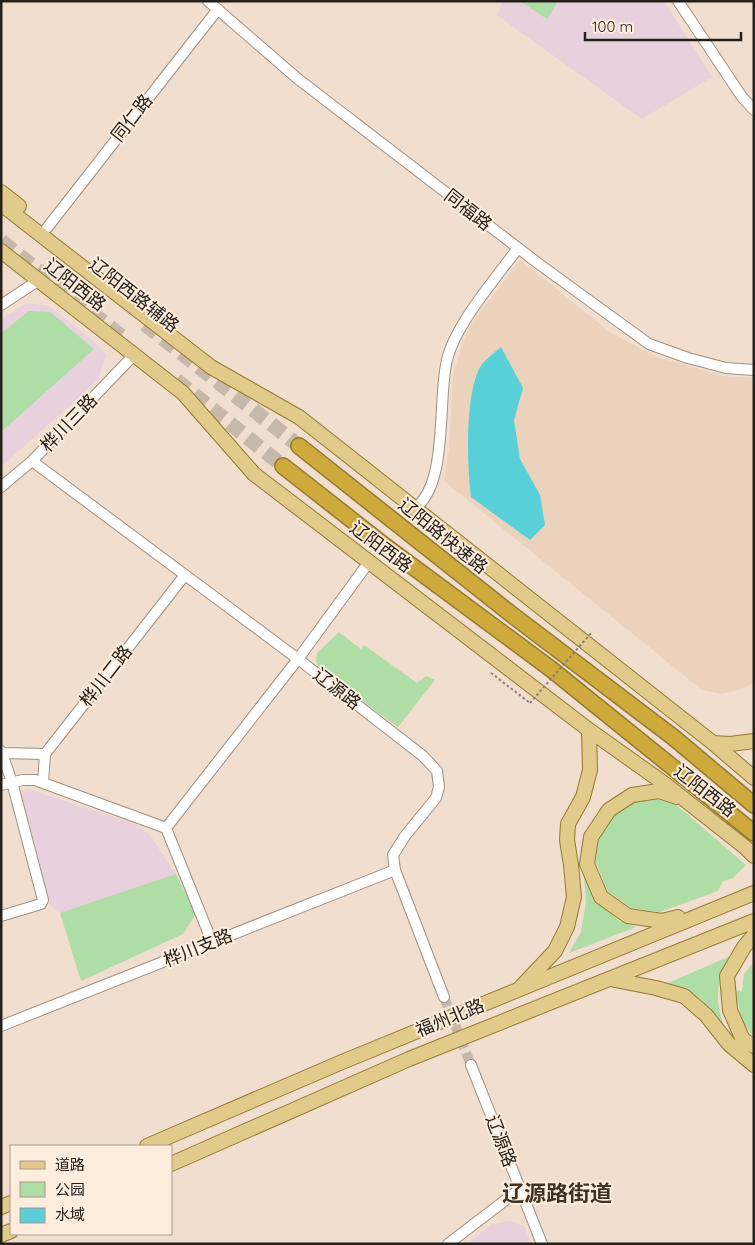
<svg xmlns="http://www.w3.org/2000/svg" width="755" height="1245" font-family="Quicksand,'Noto Sans SC',sans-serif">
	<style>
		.built { fill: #ead2bd }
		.education { fill: #e8d1dc }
		.green { fill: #aedda6 }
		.water { fill: #59cfd8 }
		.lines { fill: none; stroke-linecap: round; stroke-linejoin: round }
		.minor-tunnel { stroke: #c8b8ab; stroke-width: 10; stroke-dasharray: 10 5; stroke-linecap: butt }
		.highway-tunnel { stroke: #c8b8ab; stroke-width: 15; stroke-dasharray: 15 8; stroke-linecap: butt }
		.minor-casing { stroke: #a08f81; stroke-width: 12 }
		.major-casing { stroke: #937930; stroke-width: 16 }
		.highway-casing { stroke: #937930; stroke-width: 18 }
		.path { stroke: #887c71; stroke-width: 2; stroke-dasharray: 2.5 2.5; stroke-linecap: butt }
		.minor { stroke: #fff; stroke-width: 10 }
		.major { stroke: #e2cb8a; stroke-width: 14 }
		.highway { stroke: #cea93c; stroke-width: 15 }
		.path-bridge { stroke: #887c71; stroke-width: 2; stroke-dasharray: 2.5 2.5; stroke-linecap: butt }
		.labels { text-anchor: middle; stroke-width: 4; stroke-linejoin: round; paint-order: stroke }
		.street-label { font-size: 18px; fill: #26201a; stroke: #feecdc }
		.district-label { font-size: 22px; font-weight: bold; fill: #403226; stroke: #feecdc }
	</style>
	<rect width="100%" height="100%" fill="#f1decf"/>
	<path class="built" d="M520,260L611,333L657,357L724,376L754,378V683L742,689L722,694L702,690L444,481L449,448L453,374L463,342L472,323Z"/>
	<path class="education" d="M503,1H664L712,77L642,119L497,15Z
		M27,303L49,306L89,337L107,355L97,381L1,467V319Z
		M28,789L135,824L149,834L176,874L60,913L51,907L17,792Z
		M509,1221L524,1226L531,1244H466L492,1224Z"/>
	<path class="green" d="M522,1H558L547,19L521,2Z
		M29,311L50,312L94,349L1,432V333Z
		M339,632L361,649L364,645L417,683L426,676L435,680L398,727L322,672L316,661L317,653Z
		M657,796L674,803L746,865L733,878L723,881L718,891L660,912L632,908L608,892L596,862L598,840L613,816L634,801Z
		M176,874L196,914L183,934L81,981L60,913Z
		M584,877L599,902L619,921L636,927L569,953L581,932L586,902Z
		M728,957C716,988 715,994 723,1025C708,1002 694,992 668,983Z
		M754,962V1037C742,1023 738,1009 736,990L742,991L744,974Z"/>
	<path class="water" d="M501,347L523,388L514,420L520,459L540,495L545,525L530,540L471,497C467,464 465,399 479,369C483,361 494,353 501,347Z"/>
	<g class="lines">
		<path class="minor-tunnel" d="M444,997L471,1065"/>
		<path class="highway-tunnel" d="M1,241L121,336
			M145,324L299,446
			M176,380L283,466"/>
		<g class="minor-casing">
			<path id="minor" d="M208,1L298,79L539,264L649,344L688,358L726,368L754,370
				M678,1L742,97L754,110
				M47,228L218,9
				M1,305L39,280
				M32,461L298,659L423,756L437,771L439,787L436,798L405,836L393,855L395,870L444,997
				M1,487L32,461L134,355
				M414,509C449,485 437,400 447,360C455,325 496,278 518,248
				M1,751L12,782L43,900L41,904L1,916
				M2,753L45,754
				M43,783L45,754L185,575
				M1,785L23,780H35L166,828L212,942
				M166,828L298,659L369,562
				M1,1026L395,870
				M471,1065L542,1244
				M448,1244L520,1189"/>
		</g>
		<g class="major-casing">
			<path id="major" d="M1,192L19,206
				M1,204L211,367L299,417L713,743L754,778
				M1,251L183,393L254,474L589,730L665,784L746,848L754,856
				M713,743L730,744L754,741
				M677,797L659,791L632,795L609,810L591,837L587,864L601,897L628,916L662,921L678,917
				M754,935L744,947L727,976L730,1010L743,1040L754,1046
				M610,979L656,988L684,996L706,1015L729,1044L754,1065
				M521,987L555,951L567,927L574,897L571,865L567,840L568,824L583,797L590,770L589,730
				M147,1146L342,1062L754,893
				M171,1164L409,1059L754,921
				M1,1207L11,1203
				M1,1235L11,1231"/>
		</g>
		<g class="highway-casing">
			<path id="highway" d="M299,446L511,614L673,737L754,805
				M283,466L385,546L551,669L754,833"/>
		</g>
		<path class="path" d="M491,673L530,703"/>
		<use href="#minor" class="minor"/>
		<use href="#major" class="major"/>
		<use href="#highway" class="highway"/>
		<path class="path-bridge" d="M530,703L592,632"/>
	</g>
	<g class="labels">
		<g class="street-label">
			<text transform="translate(132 118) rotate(-52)" y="6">同仁路</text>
			<text transform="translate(468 210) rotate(38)" y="6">同福路</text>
			<text transform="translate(75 285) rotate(38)" y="6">辽阳西路</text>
			<text transform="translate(134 295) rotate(38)" y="6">辽阳西路辅路</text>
			<text transform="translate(69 423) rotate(-46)" y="6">桦川三路</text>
			<text transform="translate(443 536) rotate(39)" y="6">辽阳路快速路</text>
			<text transform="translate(381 547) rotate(37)" y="6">辽阳西路</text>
			<text transform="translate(106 676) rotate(-52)" y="6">桦川二路</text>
			<text transform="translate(337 689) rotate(38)" y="6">辽源路</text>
			<text transform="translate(705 791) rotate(38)" y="6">辽阳西路</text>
			<text transform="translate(198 948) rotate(-22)" y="6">桦川支路</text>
			<text transform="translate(450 1018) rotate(-22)" y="6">福州北路</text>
			<text transform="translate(501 1141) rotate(69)" y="6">辽源路</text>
		</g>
		<g class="district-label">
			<text x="557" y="1201">辽源路街道</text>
		</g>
	</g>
	<rect width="755" height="1245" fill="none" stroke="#26201a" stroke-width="5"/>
	<rect x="10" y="1145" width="162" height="90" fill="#feecdc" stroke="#a89a8e"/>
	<rect x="20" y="1161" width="25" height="8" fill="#e2cb8a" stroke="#a89a8e"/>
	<text x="55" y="1170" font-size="15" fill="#26201a">道路</text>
	<rect x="20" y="1182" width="25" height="15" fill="#aedda6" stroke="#a89a8e"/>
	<text x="55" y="1195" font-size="15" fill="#26201a">公园</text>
	<rect x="20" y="1208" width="25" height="15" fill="#59cfd8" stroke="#a89a8e"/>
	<text x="55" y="1220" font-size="15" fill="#26201a">水域</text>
	<path d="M585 32v8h156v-8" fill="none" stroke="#26201a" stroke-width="2.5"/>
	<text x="592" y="32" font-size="15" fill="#26201a" stroke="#feecdc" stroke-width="4" paint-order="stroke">100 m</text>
</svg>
